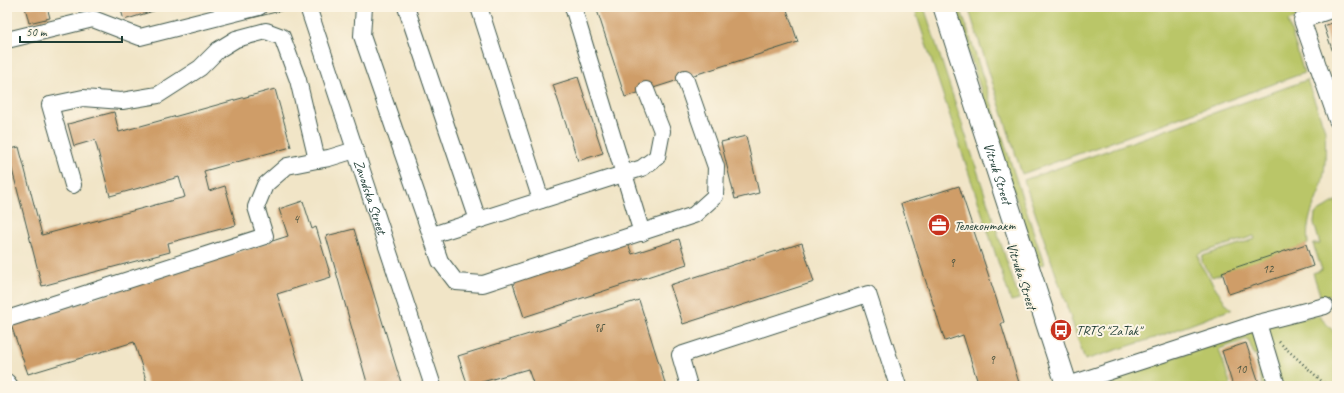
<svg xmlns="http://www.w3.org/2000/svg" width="1344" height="393" font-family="Caveat,sans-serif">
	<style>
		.green { fill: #bac668; stroke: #6c824e }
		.building { fill: #cf9d67 }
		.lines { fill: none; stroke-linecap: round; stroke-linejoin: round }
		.minor-casing { stroke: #3e564a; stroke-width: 18 }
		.major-casing { stroke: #3e564a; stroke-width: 23 }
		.path { stroke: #3e564a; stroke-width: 2.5; stroke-dasharray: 1 3; stroke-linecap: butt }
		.minor { stroke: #fff; stroke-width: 16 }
		.major { stroke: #fff; stroke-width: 21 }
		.labels { text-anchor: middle; stroke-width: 4; stroke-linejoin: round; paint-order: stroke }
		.number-label { font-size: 12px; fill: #4b5541 }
		.street-label { font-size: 14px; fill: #1f3d34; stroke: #fcf5e5 }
		.poi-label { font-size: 14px; fill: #1f3d34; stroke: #fcf5e5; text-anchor: start }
	</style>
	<rect width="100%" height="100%" fill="#fcf5e5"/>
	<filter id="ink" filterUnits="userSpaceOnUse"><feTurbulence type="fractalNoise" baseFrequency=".025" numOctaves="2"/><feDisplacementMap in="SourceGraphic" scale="8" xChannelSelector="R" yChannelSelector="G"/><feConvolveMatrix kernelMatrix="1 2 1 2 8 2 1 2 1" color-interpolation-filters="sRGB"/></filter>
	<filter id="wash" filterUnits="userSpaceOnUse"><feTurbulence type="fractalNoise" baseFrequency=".012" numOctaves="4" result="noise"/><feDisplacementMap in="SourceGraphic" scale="16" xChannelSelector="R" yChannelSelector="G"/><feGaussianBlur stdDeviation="0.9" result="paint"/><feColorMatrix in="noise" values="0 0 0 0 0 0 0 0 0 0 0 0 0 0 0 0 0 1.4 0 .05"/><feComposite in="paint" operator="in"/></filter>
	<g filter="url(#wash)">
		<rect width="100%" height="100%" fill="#f1e5c7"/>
		<path class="green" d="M914,7H924L1019,299L1011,301Z
			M954,7H960L1044,264L1038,266Z
			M968,7H1332L1288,21L1304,73L1022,174Z
			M1307,80L1325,130C1326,145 1326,172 1321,187C1314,208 1305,220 1308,244L1212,277L1202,263V256L1255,239L1254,236L1201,253L1198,255L1200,264L1227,305L1232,309L1160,336L1085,360L1024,180Z
			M1337,200V299L1332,295L1321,298L1313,273L1322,270L1313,244H1320L1314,223L1315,214Z
			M1318,315L1337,335V386H1282L1267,334L1270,326Z
			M1252,331L1262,353L1254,355L1248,339L1219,349L1231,386H1090Z
			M1264,359L1272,386H1263L1256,362Z"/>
		<g id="blocks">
			<path class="building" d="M25,7H47L50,18L29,23Z
				M132,7H161L160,9L124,20L121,10Z
				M244,7H283L284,10L248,19Z
				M596,7H786L798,42L625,97Z
				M1337,21V64L1324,26Z
				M578,77L603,153L578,161L553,85Z
				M275,89L291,147L204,171L209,191L225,186L236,225L168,243L170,252L42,286L7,150L19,147L42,235L185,197L179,177L110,196L95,140L74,146L68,124L114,112L119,132Z
				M746,136L759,193L735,199L721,142Z
				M959,186L1004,322L1001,324L1020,386H979L963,335L945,341L901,204Z
				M303,201L312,229L316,227L331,277L277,294L306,386H148L134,342L28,374L11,325L288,236L279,209Z
				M354,229L402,386H368L326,236Z
				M679,239L687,264L524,317L511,278L627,241L632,254Z
				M802,243L814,282L683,324L670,285Z
				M1306,244L1313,266L1229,294L1222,272Z
				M639,300L666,386H534L528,369L468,386L458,356Z
				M1246,343L1260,386H1233L1222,351Z"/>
		</g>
	</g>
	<g filter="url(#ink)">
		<use href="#blocks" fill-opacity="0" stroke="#3e564a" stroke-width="1"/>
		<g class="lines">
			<g class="minor-casing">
				<g id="minor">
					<path id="s1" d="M308,7L433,386"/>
					<path d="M364,7L362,36L440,261L456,282L483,284L694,215L715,196L716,167L685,78"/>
					<path d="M406,7L478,220"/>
					<path d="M479,7L541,200"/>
					<path d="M573,7L642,233"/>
					<path d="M1337,8L1302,20L1337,120"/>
					<path d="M7,40L93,19L140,37L259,7"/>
					<path d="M73,185L50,105L83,98L122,101L158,95L200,68L218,50L236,39L266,31L282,37L298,80L317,160L329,158L355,150"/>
					<path d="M432,235L642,168L657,157L662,131L646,90"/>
					<path d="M7,319L265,236L256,207L265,185L287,166L317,160"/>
					<path d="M1258,323L1277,386"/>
					<path d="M7,382L10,386"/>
					<path d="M689,386L680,355L868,294L898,386"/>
					<path d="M1065,386L1258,323L1325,306"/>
				</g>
			</g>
			<g class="major-casing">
				<g id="major">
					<path id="s2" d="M944,7L1067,386"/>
				</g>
			</g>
			<path class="path" d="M1279,342L1327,386"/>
			<use href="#minor" class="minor"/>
			<use href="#major" class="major"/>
		</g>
	</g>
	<defs>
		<g id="office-disc" transform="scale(1.15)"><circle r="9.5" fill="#c8321e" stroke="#fcf5e5"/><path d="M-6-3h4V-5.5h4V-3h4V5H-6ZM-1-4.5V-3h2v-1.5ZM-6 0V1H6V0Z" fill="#fff"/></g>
		<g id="bus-disc" transform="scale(1.15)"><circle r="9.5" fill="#c8321e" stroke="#fcf5e5"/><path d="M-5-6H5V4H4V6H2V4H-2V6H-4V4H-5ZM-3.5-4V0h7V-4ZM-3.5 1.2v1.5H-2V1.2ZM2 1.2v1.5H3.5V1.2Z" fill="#fff"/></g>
	</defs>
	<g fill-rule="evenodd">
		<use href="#office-disc" x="939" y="225"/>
		<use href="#bus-disc" x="1061" y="330"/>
	</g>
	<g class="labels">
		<g class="number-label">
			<text x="296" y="223">4</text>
			<text x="952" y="267">9</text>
			<text x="1268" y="273">12</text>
			<text x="598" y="332">9б</text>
			<text x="992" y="364">9</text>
			<text x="1241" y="373">10</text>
		</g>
		<g class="street-label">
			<text dy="5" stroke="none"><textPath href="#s2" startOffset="175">Vitruk Street</textPath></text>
			<text dy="5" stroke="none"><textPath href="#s1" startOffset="200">Zavodska Street</textPath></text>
			<text transform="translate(1022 276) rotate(72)" y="5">Vitruka Street</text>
		</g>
		<g class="poi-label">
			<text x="954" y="230">Телеконтакт</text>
			<text x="1076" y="335">TRTS "ZaTak"</text>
		</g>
	</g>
	<rect width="1344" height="393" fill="none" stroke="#fcf5e5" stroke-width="24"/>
	<path d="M20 36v6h102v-6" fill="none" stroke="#1f3d34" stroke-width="2"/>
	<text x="26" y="36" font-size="12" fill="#1f3d34" stroke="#fcf5e5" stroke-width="3" paint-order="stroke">50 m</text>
</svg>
